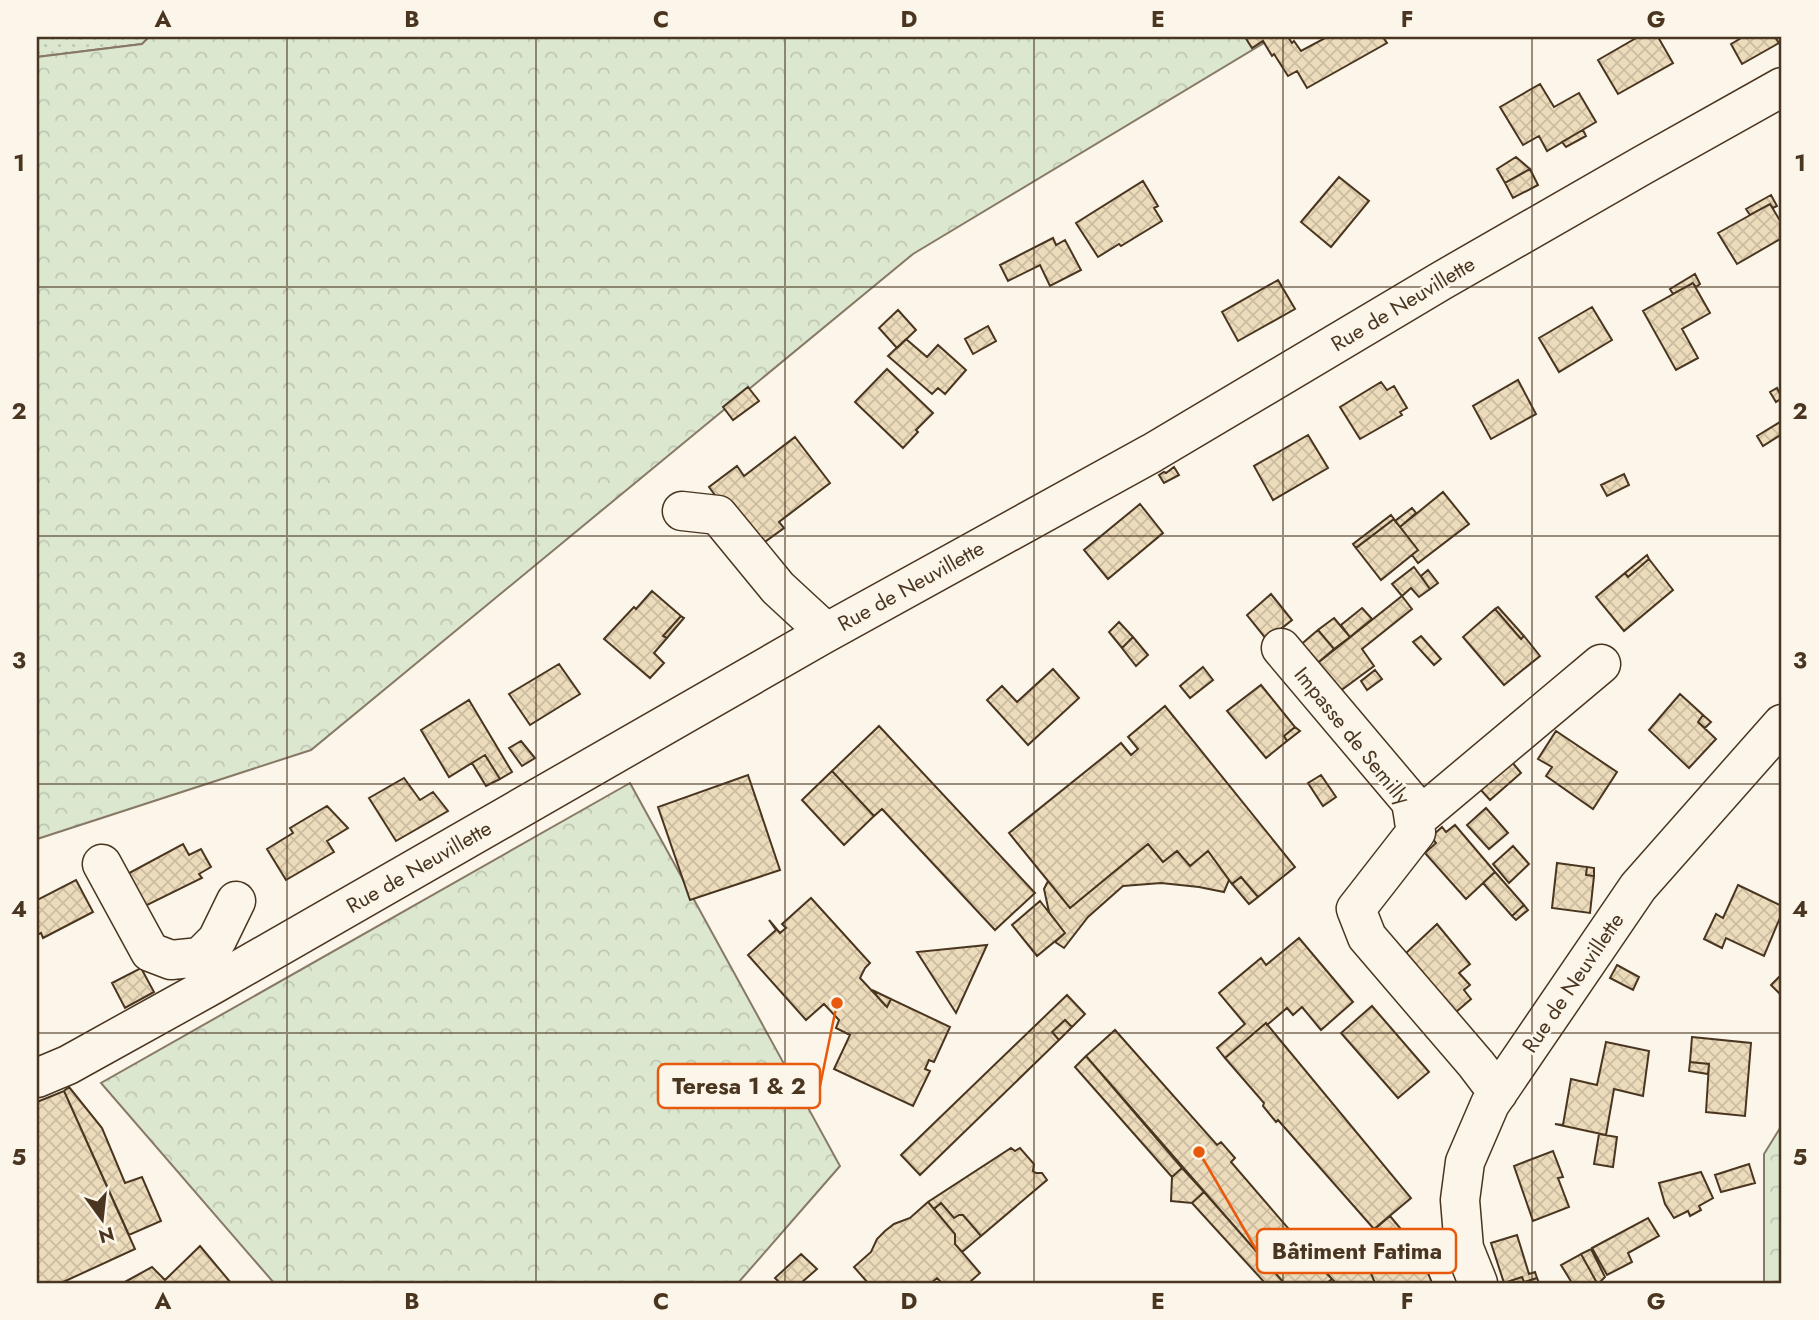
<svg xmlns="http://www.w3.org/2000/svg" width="1819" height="1320" font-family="Jost,sans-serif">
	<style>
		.grass { fill: url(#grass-dots); stroke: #887966; stroke-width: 2 }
		.forest { fill: url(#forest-crowns); stroke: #887966; stroke-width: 2 }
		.building { fill: url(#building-cross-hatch); stroke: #4a3520; stroke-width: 2 }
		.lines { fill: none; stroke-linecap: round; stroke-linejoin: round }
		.minor-casing { stroke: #4a3520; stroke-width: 41 }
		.minor { stroke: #fbf6e9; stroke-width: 38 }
		.grid { fill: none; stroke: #4a3520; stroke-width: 2; stroke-opacity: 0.55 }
		.labels { text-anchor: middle; stroke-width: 5; stroke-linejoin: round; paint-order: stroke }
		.street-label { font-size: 21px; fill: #4a3520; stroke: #fbf6e9 }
		.leader { fill: none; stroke: #e8590c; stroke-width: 2.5 }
		.callout-dot { fill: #e8590c; stroke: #fbf6e9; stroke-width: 2.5 }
		.callout { fill: #fbf6e9; stroke: #e8590c; stroke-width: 2.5 }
		.callout-label { font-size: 23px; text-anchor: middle; font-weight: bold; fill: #4a3520 }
		.neatline { fill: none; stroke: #4a3520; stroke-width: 2.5 }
		.grid-label { font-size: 23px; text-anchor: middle; font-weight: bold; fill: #4a3520 }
	</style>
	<defs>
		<pattern id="grass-dots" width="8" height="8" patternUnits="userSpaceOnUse" patternTransform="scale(1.75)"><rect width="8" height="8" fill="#dce7d0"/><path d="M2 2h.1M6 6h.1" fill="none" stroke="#bec7b2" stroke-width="1.8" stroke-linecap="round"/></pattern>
		<pattern id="forest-crowns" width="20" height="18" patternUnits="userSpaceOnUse" patternTransform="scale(1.75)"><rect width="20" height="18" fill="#dce7d0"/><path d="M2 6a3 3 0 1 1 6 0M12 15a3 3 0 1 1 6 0" fill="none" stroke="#bec7b2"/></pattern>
		<pattern id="building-cross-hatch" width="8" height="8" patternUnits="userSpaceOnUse" patternTransform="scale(1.75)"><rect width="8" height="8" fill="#ecdcbc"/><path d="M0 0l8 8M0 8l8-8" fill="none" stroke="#ccbda1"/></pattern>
	</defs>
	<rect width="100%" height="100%" fill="#fbf6e9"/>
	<path class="grass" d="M37,37H149L142,44L37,57Z"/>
	<path class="forest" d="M149,37H1274L913,254L311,750L37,839V57L142,44Z
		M630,783L840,1166L738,1283H274L101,1083Z
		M1782,1125V1283H1764V1154Z"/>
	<path class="building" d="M1245,37H1288L1292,43L1294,41L1301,51L1327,37H1383L1387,43L1307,88L1297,71L1288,76L1274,54L1272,56L1263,41L1252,48Z
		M1638,37H1658L1673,63L1618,94L1598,60Z
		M1743,37H1775L1779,43L1742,64L1731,44Z
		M1540,84L1554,107L1579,93L1596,122L1547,151L1539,136L1523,145L1500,107Z
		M1583,130L1586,136L1566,147L1562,142Z
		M1516,157L1530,169L1505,183L1497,169Z
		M1530,169L1538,185L1513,198L1505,183Z
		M1339,177L1369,201L1331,247L1301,222Z
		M1143,181L1158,206L1154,208L1162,221L1121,246L1119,244L1098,257L1076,223Z
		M1771,195L1777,206L1773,208L1770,204L1750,215L1746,209Z
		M1770,204L1782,224V238L1737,264L1718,233Z
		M1053,238L1056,245L1065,240L1081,270L1050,286L1040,265L1008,281L1000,265Z
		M1695,274L1700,284L1696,287L1693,283L1673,294L1670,289Z
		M1278,280L1295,309L1238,341L1222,312Z
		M1693,283L1710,313L1682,329L1698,358L1676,370L1643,311Z
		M1592,307L1612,340L1559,372L1539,338Z
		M898,310L916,330L897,348L879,328Z
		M988,326L996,341L973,354L965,339Z
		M906,339L927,357L938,345L966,370L945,394L938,388L932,394L888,356Z
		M887,369L933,413L916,430L918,432L903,448L855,402Z
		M1518,380L1536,414L1491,439L1473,406Z
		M1381,382L1387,390L1394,386L1407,408L1400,412L1402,415L1360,439L1340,407Z
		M748,387L759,401L733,420L723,407Z
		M1777,388L1782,398L1776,402L1770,392Z
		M1780,422L1782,426V434L1763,446L1757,436Z
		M1308,435L1328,468L1273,500L1254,466Z
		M795,437L830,483L779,522L784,528L755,549L709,487L737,466L744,476Z
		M1174,467L1179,475L1164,483L1159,475L1164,472L1166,473Z
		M1624,474L1629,485L1607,496L1601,485Z
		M1443,492L1469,524L1418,563L1412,555L1418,550L1400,527Z
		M1140,504L1163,533L1108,579L1084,550Z
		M1412,508L1416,513L1400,527L1395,521Z
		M1391,515L1394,519L1356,548L1353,544Z
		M1394,519L1418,550L1381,580L1356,548Z
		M1647,555L1649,559L1628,577L1625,573Z
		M1649,559L1673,590L1624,631L1596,597L1625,573L1628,577Z
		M1414,567L1430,589L1419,597L1411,588L1402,596L1392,584Z
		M1428,570L1438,583L1430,589L1421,576Z
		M652,591L681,616L663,636L667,638L654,653L664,663L650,678L604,639L634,607L636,609Z
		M1271,594L1292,620L1267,640L1247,615Z
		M1402,596L1412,609L1362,649L1374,666L1336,694L1314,666Z
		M1498,607L1524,636L1521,639L1495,609Z
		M1362,608L1372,619L1350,637L1341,625Z
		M1495,609L1521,639L1524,636L1540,656L1504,685L1463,637Z
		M681,616L684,618L667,638L663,636Z
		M1334,618L1350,637L1334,649L1318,630Z
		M1119,622L1133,637L1122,648L1109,632Z
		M1318,630L1334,649L1314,666L1298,647Z
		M1421,636L1441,659L1434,665L1413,642Z
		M1133,637L1148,655L1136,666L1122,648Z
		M559,664L580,694L530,725L509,694Z
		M1203,667L1213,680L1190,698L1180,686Z
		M1053,669L1079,698L1028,745L987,700L1002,686L1017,702Z
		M1375,670L1382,679L1367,690L1361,681Z
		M1261,685L1295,727L1284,736L1287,741L1266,758L1227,711Z
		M1680,694L1703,715L1698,722L1716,739L1689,768L1649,730Z
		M469,700L512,772L500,779L485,755L449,777L421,730Z
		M1165,706L1295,867L1258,897L1241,877L1232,884L1208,851L1190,866L1177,851L1163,862L1148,844L1070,908L1009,833L1121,743L1131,755L1138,749L1128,737Z
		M1703,715L1711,722L1705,728L1698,722Z
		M879,726L1035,893L995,930L882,809L874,816L832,771Z
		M1295,727L1300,731L1287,741L1284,736Z
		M1556,731L1617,772L1593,809L1546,776L1552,767L1538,759Z
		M521,741L535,758L522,766L509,748Z
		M485,755L500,779L486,786L472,763Z
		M1512,762L1521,773L1490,800L1480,789Z
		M832,771L874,816L844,845L802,800Z
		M748,775L780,870L690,900L658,807Z
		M1321,775L1336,797L1323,806L1308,783Z
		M404,778L420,800L433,792L448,811L396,841L369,798Z
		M327,806L348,828L327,841L334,852L286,880L267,849L293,833L290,828Z
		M1486,808L1508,833L1489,849L1467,825Z
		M1455,825L1495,872L1466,899L1425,853L1436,843L1431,837L1442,827L1446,832Z
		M183,844L189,855L201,849L211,867L199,874L202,878L137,910L120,878Z
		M1148,844L1163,862L1177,851L1190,866L1208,851L1229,880L1224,892L1199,887L1161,883L1123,886L1088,917L1064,948L1055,942L1065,933L1049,912L1044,889L1048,881L1070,908Z
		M1513,846L1529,864L1509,883L1493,864Z
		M1557,863L1587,867L1586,875L1594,876L1590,913L1552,908Z
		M1587,867L1594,868V876L1586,875Z
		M1495,872L1524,905L1512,916L1483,883Z
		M1241,877L1258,897L1249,904L1232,884Z
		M76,880L93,912L43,938L41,933L37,935V900Z
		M1738,885L1782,906V913L1764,956L1726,938L1722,948L1704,939L1716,914L1723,918Z
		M811,898L870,963L865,968L860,978L887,1007L891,999L950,1027L934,1062L929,1060L925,1069L930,1071L913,1106L834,1069L850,1035L836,1028L839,1020L824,1004L806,1020L748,955L776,930L769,920L780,933L786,928L782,924Z
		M1040,901L1065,933L1037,956L1012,925Z
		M1524,905L1528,910L1516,920L1512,916Z
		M1437,924L1470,964L1459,973L1470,985L1464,990L1471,999L1456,1012L1406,953Z
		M1299,938L1353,1002L1321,1030L1302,1007L1293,1015L1287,1008L1267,1025L1266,1023L1225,1058L1217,1048L1245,1024L1219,993L1261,958L1266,965Z
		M987,945L956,1013L917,952Z
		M1617,965L1639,977L1633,990L1610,978Z
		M141,968L154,992L125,1008L112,983Z
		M1782,974V996L1771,985Z
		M872,990L891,999L887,1007L882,1002Z
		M1067,995L1085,1014L1072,1027L1065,1020L1052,1032L1059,1040L920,1175L901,1155Z
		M1372,1006L1429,1072L1398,1098L1341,1033Z
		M1065,1020L1072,1027L1059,1040L1052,1032Z
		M1266,1023L1411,1198L1374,1229L1278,1120L1276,1122L1263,1106L1264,1103L1225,1058Z
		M1115,1030L1217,1145L1221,1142L1235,1158L1231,1162L1332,1279L1327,1283H1284L1086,1056Z
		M1692,1037L1751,1043L1745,1116L1706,1112L1709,1064L1690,1062Z
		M1606,1042L1649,1051L1643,1096L1614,1089L1606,1135L1555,1124L1563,1125L1571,1079L1597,1085Z
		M1086,1056L1182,1168L1172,1177L1075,1067Z
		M1690,1062L1709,1064L1708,1074L1689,1071Z
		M69,1087L102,1128L125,1183L142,1177L161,1221L129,1235L64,1091Z
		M64,1091L135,1249L61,1283H37V1102Z
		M1599,1134L1617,1137L1613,1167L1594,1164Z
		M1011,1148L1015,1151L1020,1148L1034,1164L1033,1171L1036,1173H1042L1047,1180L981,1236L963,1215H959L954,1218L941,1203L934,1209L928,1202Z
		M1553,1151L1563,1177L1558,1178L1569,1207L1533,1221L1514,1166Z
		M1749,1164L1755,1183L1721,1192L1715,1175Z
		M1182,1168L1204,1192L1192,1203L1171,1201L1172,1177Z
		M1701,1172L1713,1198L1699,1206L1701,1210L1690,1216L1688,1211L1674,1218L1665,1204L1659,1183Z
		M1204,1192L1284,1283H1265L1192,1203Z
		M928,1202L955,1234V1244L980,1273L971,1281L973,1283H942L937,1278L931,1283H868L854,1267L871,1252L877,1239L885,1231L894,1224L910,1218Z
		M941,1203L954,1218L959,1215H963L981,1236L962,1252L955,1244V1234L934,1209Z
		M1390,1216L1410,1240L1414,1238L1432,1283H1375L1364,1257L1369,1255L1362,1240Z
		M1648,1218L1659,1236L1628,1253L1632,1262L1607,1275L1592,1248Z
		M1517,1235L1529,1274L1535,1272L1537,1278L1524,1282L1522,1277L1504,1283L1491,1243Z
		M1362,1240L1369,1255L1364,1257L1375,1283H1336L1326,1273Z
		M200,1246L231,1283H123L152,1267L165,1280Z
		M1591,1249L1605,1277L1599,1283H1597L1581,1254Z
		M801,1254L817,1269L801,1283H780L775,1278Z
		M1581,1254L1597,1283H1572L1561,1265Z
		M1522,1277L1524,1282L1537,1278L1539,1283H1504Z"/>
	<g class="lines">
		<g class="minor-casing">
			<path id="minor" d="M682,511L718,515L778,588L817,624L822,635
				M1281,648L1411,802L1416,832L1356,909L1367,937L1476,1064L1498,1093
				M1414,821L1601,664
				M102,864L150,952L171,960L200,957L217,940L236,901
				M37,1078L68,1065L214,984L822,635L1152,453L1441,281L1643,165L1782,87
				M1478,1283L1464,1248L1460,1200L1465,1162L1490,1104L1638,887L1782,724"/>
		</g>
		<use href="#minor" class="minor"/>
	</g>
	<path class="grid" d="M287,37V1283M536,37V1283M785,37V1283M1034,37V1283M1283,37V1283M1532,37V1283M37,287H1782M37,536H1782M37,784H1782M37,1033H1782"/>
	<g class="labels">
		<g class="street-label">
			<text transform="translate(1403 304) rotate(-31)" y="7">Rue de Neuvillette</text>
			<text transform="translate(911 586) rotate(-29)" y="7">Rue de Neuvillette</text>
			<text transform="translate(1352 736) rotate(51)" y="7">Impasse de Semilly</text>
			<text transform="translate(419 867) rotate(-30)" y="7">Rue de Neuvillette</text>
			<text transform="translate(1573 983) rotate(-56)" y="7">Rue de Neuvillette</text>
		</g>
	</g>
	<path class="leader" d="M837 1003L820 1086M1199 1152L1257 1251"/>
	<g class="callout-dot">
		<circle cx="837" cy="1003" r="7"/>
		<circle cx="1199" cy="1152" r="7"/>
	</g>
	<g class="callout">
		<rect x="658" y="1064" width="162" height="44" rx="7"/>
		<rect x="1257" y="1229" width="199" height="44" rx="7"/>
	</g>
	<g class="callout-label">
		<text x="739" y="1094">Teresa 1 &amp; 2</text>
		<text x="1357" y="1259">Bâtiment Fatima</text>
	</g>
	<rect width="1819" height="1320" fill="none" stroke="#fbf6e9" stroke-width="77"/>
	<g transform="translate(102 1219) rotate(165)" stroke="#fbf6e9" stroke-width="5" paint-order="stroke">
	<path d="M0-5L12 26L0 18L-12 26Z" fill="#4a3520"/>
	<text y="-10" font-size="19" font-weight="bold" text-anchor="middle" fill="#4a3520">N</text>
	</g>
	<rect x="38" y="38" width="1742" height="1244" class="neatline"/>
	<g class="grid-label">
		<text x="163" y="27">A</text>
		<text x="412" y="27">B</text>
		<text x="661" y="27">C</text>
		<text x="909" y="27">D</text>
		<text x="1158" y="27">E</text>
		<text x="1407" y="27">F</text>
		<text x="1656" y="27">G</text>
		<text x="19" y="171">1</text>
		<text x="1800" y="171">1</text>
		<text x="19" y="419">2</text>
		<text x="1800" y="419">2</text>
		<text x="19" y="668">3</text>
		<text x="1800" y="668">3</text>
		<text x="19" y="917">4</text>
		<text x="1800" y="917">4</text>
		<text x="19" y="1165">5</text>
		<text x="1800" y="1165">5</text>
		<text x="163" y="1309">A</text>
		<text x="412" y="1309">B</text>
		<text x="661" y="1309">C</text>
		<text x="909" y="1309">D</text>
		<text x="1158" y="1309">E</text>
		<text x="1407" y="1309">F</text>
		<text x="1656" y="1309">G</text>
	</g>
</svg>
